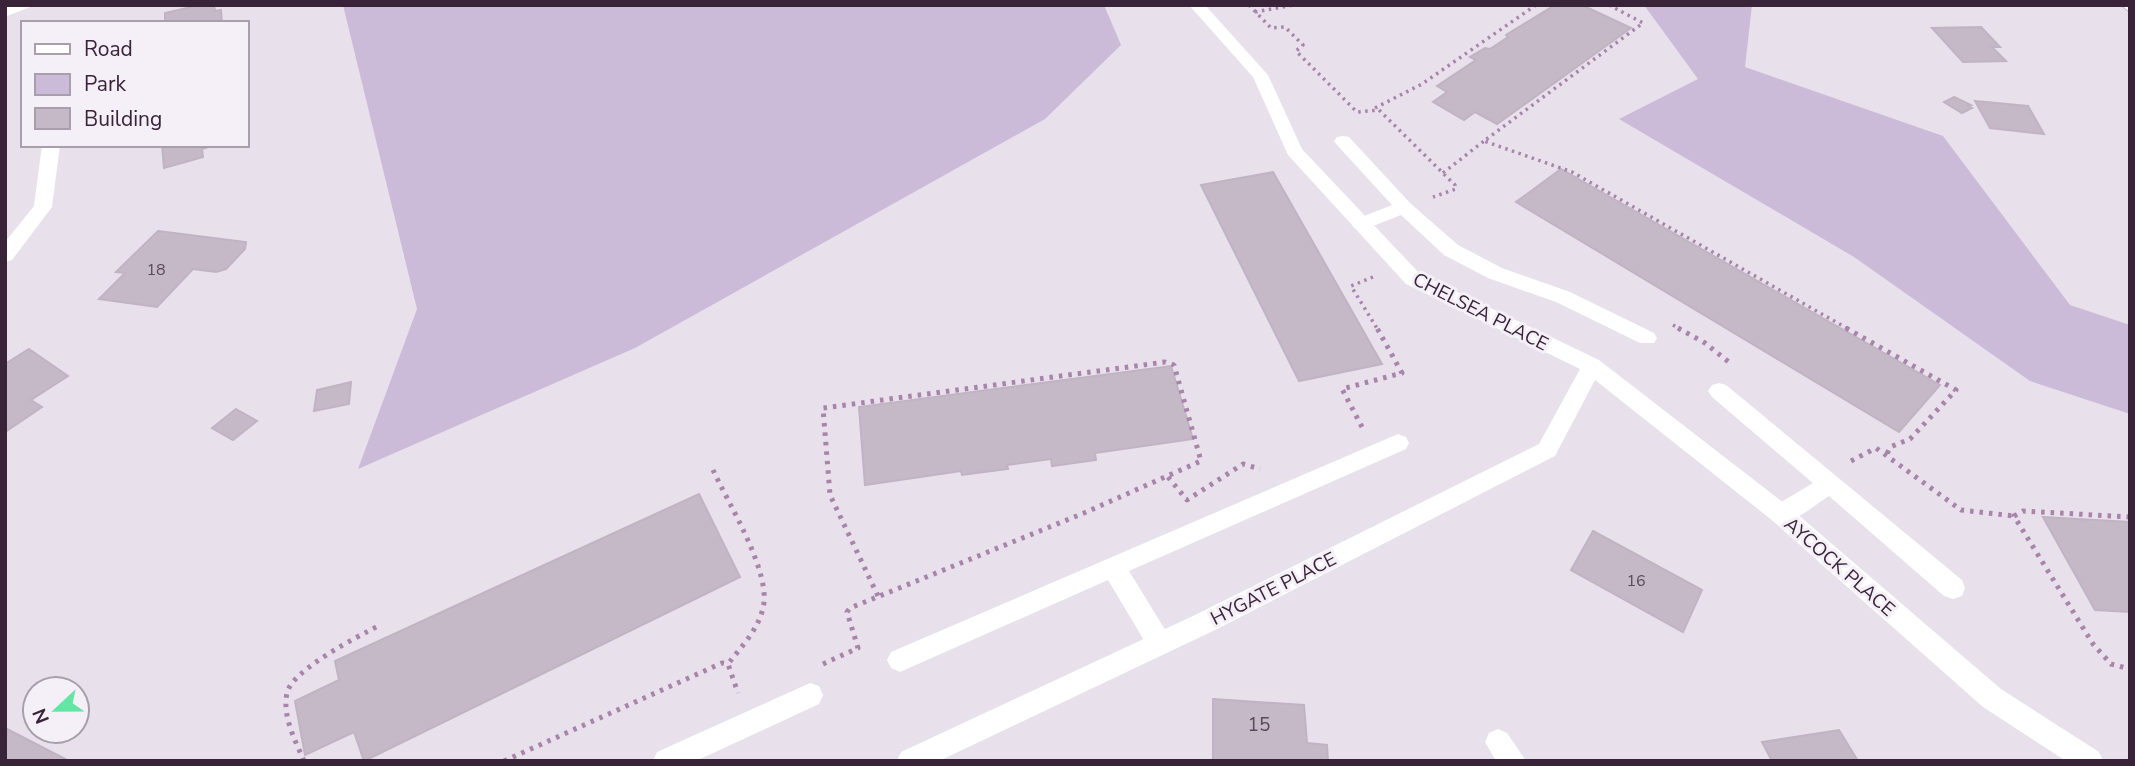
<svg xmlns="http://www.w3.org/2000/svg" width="2135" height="766" font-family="'Nunito Sans',sans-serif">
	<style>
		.green { fill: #cbbbd9 }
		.building { fill: #c5b9c7; stroke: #c0b3c3; stroke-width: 2 }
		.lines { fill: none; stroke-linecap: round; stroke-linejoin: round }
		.secondary-casing { stroke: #c6b5c8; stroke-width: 2 }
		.path-far1 { stroke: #a884ab; stroke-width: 3.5; stroke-dasharray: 2.5 4.5; stroke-linecap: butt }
		.path { stroke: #a884ab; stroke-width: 5; stroke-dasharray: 3.5 6; stroke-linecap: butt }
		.lane { fill: #fff; fill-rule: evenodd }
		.street { fill: #fff; fill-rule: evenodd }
		.secondary { fill: #fff; fill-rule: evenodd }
		.labels { text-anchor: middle; stroke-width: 6; stroke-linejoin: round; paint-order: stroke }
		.number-label { font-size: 16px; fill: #5b485c }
		.street-label { font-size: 19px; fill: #382339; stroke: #f5f0f7 }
		.near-number-label { font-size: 19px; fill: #5b485c }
	</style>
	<rect width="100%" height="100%" fill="#e8e0ea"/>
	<path class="green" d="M343,5H1104L1121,45L1045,119L635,348L358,469L417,309Z
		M1644,5H1752L1745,67L1943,136L2070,305L2130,325V414L2030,381L1854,257L1619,119L1698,79Z"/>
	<path class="building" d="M200,5H214L215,11L221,10L222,23H165V13Z
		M1555,5H1582L1631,28L1497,124L1475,112L1464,120L1433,102L1447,92L1437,86L1476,60L1470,57L1485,48L1490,49L1508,37L1506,35Z
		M1981,27L2000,47H1992L2006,61L1963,62L1932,28Z
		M1954,97L1971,105L1968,106L1972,108L1962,113L1944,102Z
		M1975,101L2028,106L2044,134L1990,128Z
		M162,145H215L202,149L203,157L164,168Z
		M1561,169L1940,385L1899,432L1516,202Z
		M1273,172L1382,364L1299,381L1201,185Z
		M158,231L246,242L245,249L226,269L216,272L193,269L157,307L99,299L125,273L116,272Z
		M29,349L68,376L31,400L42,407L5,432V364Z
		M1171,366L1193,439L1095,453L1096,460L1052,466L1051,459L1007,465L1008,469L962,475L961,471L865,485L859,407Z
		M351,382L349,404L314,411L317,390Z
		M236,409L257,421L233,440L212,428Z
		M699,494L740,577L364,761L354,732L305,755L295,701L339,680L335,661Z
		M2043,517L2130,522V612L2095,610Z
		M1593,531L1702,590L1683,632L1571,570Z
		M1213,699L1304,705L1307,743L1327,745L1328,761H1213Z
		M5,728L69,761H5Z
		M1839,730L1858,761H1772L1762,742Z"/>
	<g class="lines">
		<g class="secondary-casing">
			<path id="secondary" d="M2121,5H2130V12Z"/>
		</g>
		<path class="path-far1" d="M1249,5L1271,28L1285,27L1303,45L1296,51L1357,112L1379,110L1455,185L1456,189L1433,197
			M1609,5L1643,23L1484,141L1572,172L1850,330
			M1255,12L1293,5
			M1375,108L1422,84L1536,5
			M1443,173L1484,141
			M1373,277L1351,286L1378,330
			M1673,325L1681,330"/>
		<path class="path" d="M1678,328L1705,343L1730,363
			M1846,328L1956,390L1910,439L1890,447L1887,454
			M1362,427L1342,389L1402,373L1377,328
			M1851,461L1876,448L1961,510L2014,516
			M713,470C728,503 772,573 763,608C758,630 741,647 728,664
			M1168,477L1187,500L1243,464L1260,469
			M2130,517L2023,511L2014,516L2093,644L2111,664L2130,669
			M823,664L858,648L847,612L850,608L1084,513L1201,461L1174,365L1165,362L823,408L830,495L878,596
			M304,761C295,740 282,716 287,693C292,670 357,637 378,626
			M504,761L722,663L728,664L738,693"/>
		<path class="lane" d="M1343,136L1349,137L1410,203L1458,245L1502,268L1570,292L1654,333L1657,338L1654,343H1640L1556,302L1488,278L1444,255L1401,215L1368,228H1354L1352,224L1354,220L1392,205L1337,145L1334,141L1337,137Z
			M1719,383L1726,385L1962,580L1965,588L1962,596L1953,599L1944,596L1829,496C1813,506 1791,527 1773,521L1770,514L1773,507L1813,483L1712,397L1708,391L1712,385Z
			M1398,434L1406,437L1409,443L1406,449L1129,571L1169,636L1172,644L1169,652L1160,655L1151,652L1108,580L909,668L900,672L891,668L887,660L891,652Z
			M810,683L819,686L823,695L819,704L696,761H653L657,752Z"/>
		<path class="street" d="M11,5H35L5,17V7Z
			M1189,5H1205L1268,75L1302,149L1420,274L1599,360L1789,507L2001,689L2099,752L2103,761H2066L1983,707L1773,521L1595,380L1555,456L1213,631L939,761H897L901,752L1195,615L1539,444L1580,369L1406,284L1288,155L1253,77Z
			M42,145H60L52,207L12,260L5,262V242L34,206Z
			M1498,729L1507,733L1526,761H1496L1485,742L1489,733Z"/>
		<use href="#secondary" class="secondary"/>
	</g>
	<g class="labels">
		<g class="number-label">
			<text x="156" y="275">18</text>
			<text x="1636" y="586">16</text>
		</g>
		<g class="street-label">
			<text transform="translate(1481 311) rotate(27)" y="7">CHELSEA PLACE</text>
			<text transform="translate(1840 566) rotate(41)" y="7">AYCOCK PLACE</text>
			<text transform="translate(1273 588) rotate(-27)" y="7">HYGATE PLACE</text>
		</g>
		<g class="near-number-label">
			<text x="1259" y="731">15</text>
		</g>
	</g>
	<rect width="2135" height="766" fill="none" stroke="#382339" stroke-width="14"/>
	<rect x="21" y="21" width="228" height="126" fill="#f5f0f7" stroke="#a99eab" stroke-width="2"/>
	<rect x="35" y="44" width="35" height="10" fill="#ffffff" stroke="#a99eab" stroke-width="2"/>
	<text x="84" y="56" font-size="21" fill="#382339">Road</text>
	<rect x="35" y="74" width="35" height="21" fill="#cbbbd9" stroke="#a99eab" stroke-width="2"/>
	<text x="84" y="91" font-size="21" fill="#382339">Park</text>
	<rect x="35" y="108" width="35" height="21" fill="#c5b9c7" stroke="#a99eab" stroke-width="2"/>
	<text x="84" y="126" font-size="21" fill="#382339">Building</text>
	<g transform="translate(56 710) rotate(248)"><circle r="33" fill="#f5f0f7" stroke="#a99eab" stroke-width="2"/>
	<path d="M0-5L12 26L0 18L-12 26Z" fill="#63e5a4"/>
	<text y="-10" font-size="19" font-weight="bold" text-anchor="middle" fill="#382339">N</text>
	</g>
</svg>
